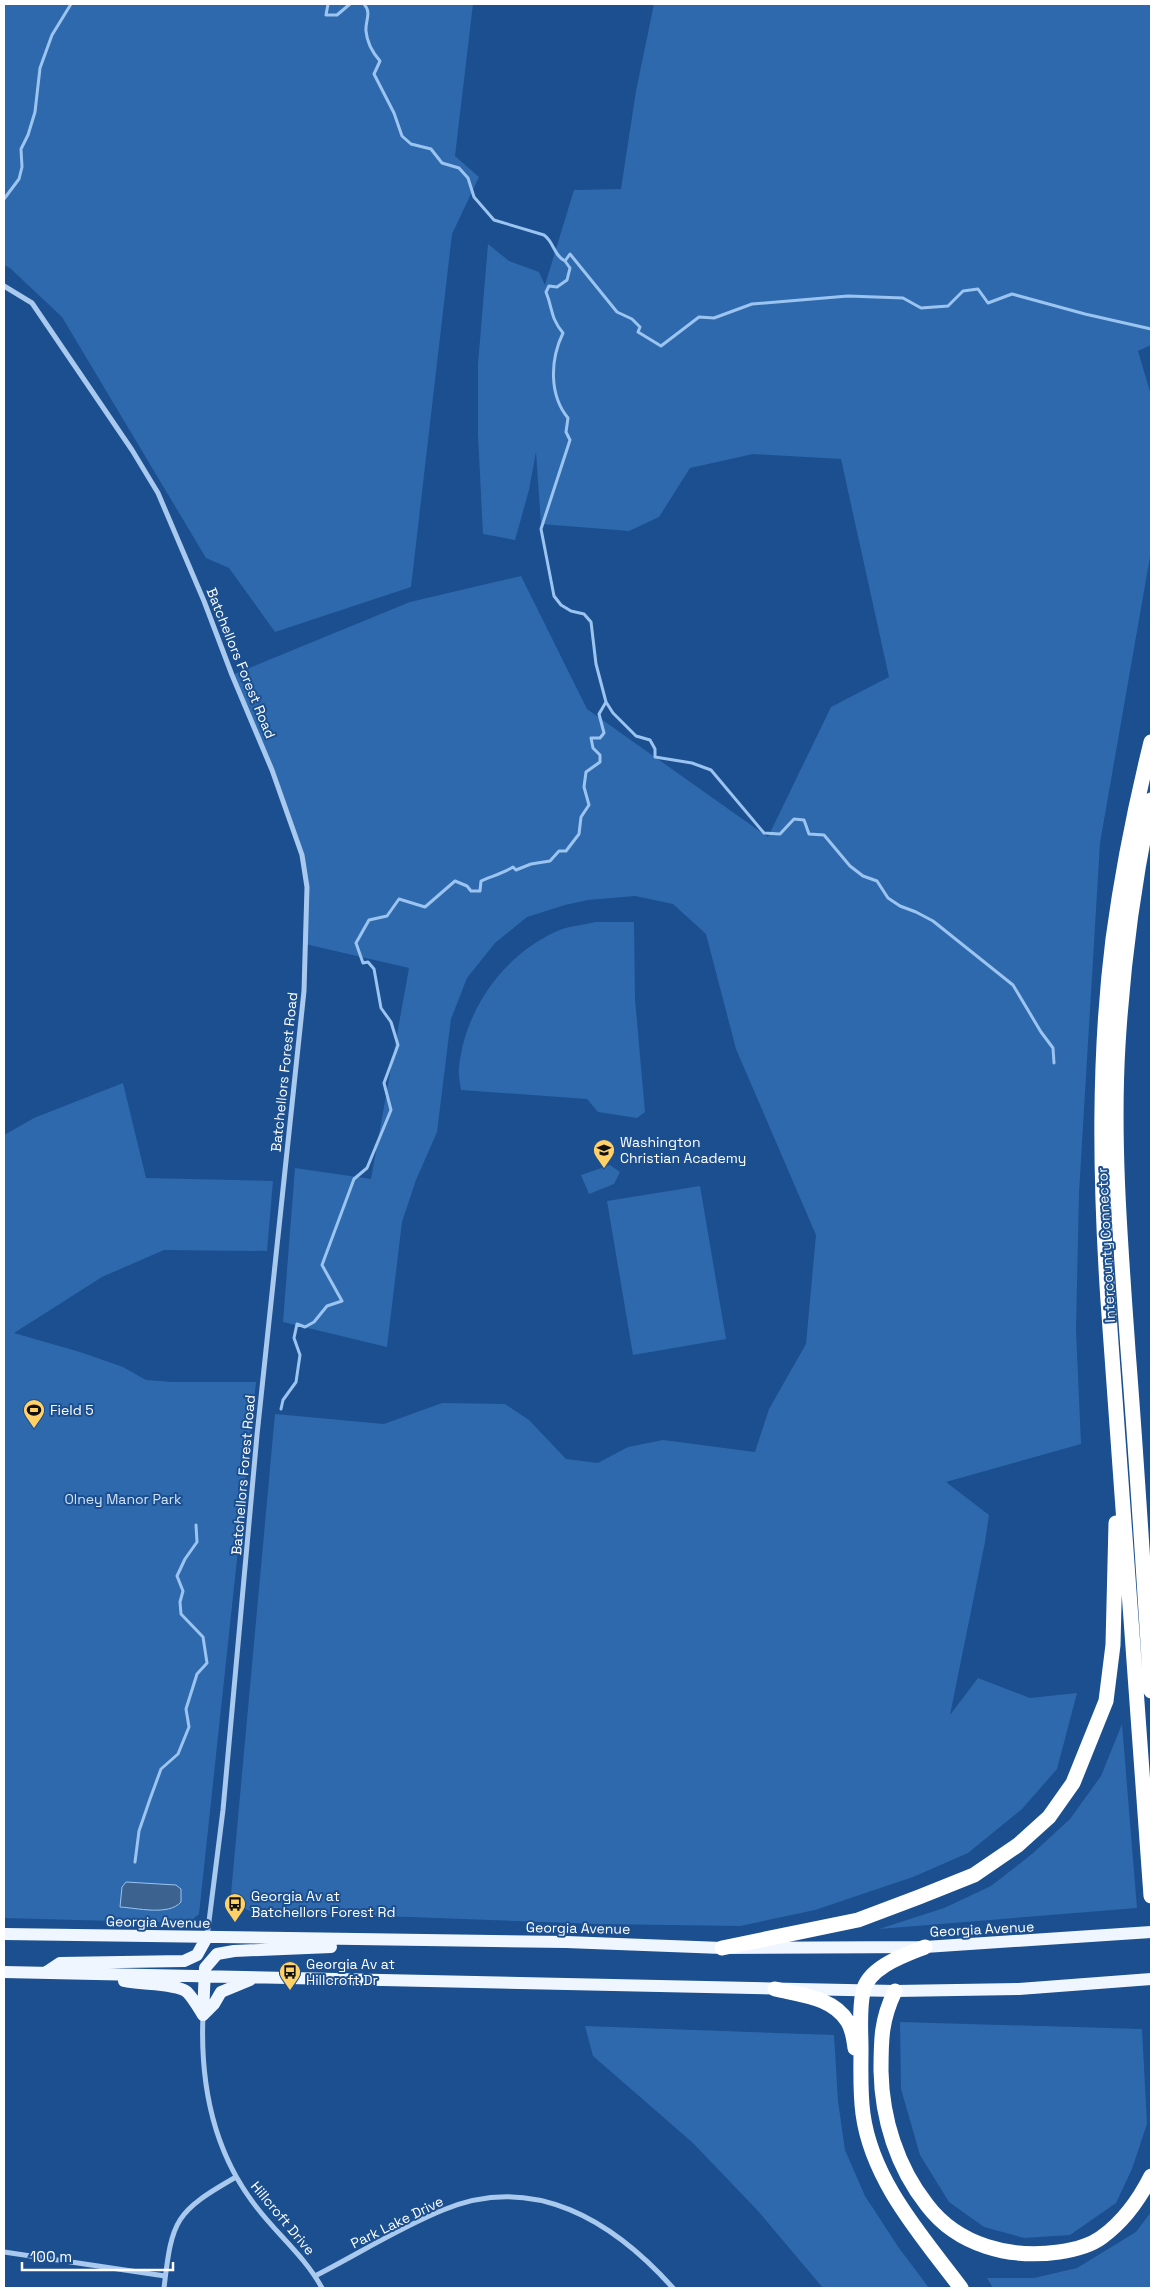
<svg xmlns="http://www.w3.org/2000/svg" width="1155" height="2292" font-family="'Space Grotesk',sans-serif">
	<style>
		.green { fill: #2e69ad }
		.water { fill: #3c6290; stroke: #9cc4f0 }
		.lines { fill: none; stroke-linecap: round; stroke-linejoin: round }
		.stream { stroke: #9cc4f0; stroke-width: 3 }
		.street { stroke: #a9c9ee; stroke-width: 5 }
		.primary { stroke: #f0f6ff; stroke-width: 12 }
		.highway { stroke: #fff; stroke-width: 15 }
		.labels { text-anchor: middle; stroke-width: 4; stroke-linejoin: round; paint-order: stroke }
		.street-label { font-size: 14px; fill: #fff; stroke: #1b4f8f }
		.poi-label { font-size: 14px; fill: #fff; stroke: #1b4f8f; text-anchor: start }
		.park-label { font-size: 14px; fill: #cfe3fa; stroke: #1b4f8f }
	</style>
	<rect width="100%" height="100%" fill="#1b4f8f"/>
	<path class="green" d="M4,4H473L455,156L479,177L452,234L411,587L275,632L229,568L206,558L62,317L10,268L4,265Z
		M654,4H1151V345L1138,351L1151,395V551L1100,843L1079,1193L1076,1330L1081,1444L946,1482L989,1515L985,1542L950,1715L978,1678L1030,1698L1077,1693L1057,1769L1022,1809L968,1853L913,1877L815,1910L740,1926L597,1924L250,1911L234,1904L231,1894L275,1414L384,1424L442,1403L505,1404L529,1420L566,1459L598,1463L628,1447L663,1440L755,1452L769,1409L806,1344L816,1235L736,1049L706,934L673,904L635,896L588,900L565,905L527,917L495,943L467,978L451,1019L437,1132L416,1180L402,1222L387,1347L283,1322L295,1168L371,1179L409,968L305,944L307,911L302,855L272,770L232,675L410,602L521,576L587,709L768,837L831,707L889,677L841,459L753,454L690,468L659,517L629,531L541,524L536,452L529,490L515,540L483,534L478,435V364L488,244L509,261L539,272L545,285L574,190L621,189L636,91Z
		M596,922H634L635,999L645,1112L637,1118L598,1112L587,1099L461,1090C460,1083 458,1074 459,1067C465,1010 503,956 555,932C567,926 583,925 596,922Z
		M123,1083L146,1178L273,1181L267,1251L164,1250L102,1277L14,1333L80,1352L123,1367L146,1380L172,1382H256L199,1914L188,1923L4,1918V1135L34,1118Z
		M610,1165L620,1172L614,1184L589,1194L581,1175Z
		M700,1186L726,1339L633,1355L607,1201Z
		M1122,1724L1137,1908L879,1929L944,1908L991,1886L1032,1854L1070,1819L1101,1776Z
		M900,2022L1142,2029L1147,2124L1132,2169L1116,2203L1070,2235L1024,2238L984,2227L949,2202L920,2155L901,2089Z
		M585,2026L834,2035L838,2101L845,2150L865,2196L899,2248L929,2288H823L758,2211L693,2143L593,2056Z
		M1151,2212V2288H993L987,2278H1034L1077,2268L1136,2232Z"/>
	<path class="water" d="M126,1882L176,1885L181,1889V1902C169,1916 137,1908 120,1907L122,1887Z"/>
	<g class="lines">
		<path class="stream" d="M328,4L326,15H337L350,4
			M364,4C372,13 365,21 366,31C367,43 373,53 380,61L374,74L394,113L402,136L411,144L431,149L442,163L459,168L468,178L474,197L494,220L544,235C554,242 554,256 565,261L570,254L617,312L632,319L640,327L638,332L661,346L699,317L714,318L752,304L848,296L903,298L921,308L948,306L963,291L978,289L988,303L1012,294L1085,314L1151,329
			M4,199L19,179L22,167L21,149L28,135L35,112L40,68L52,35L71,4
			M565,261L570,268L567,280L557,287L549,286L546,292C553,309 550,317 563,333C550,360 549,395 568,418L566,432L570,440L541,529L554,596L561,605L571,611L584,614L591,622L596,664L606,702L613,713L636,736L650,740L655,749V757L692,763L711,770L764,833L780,834L794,819L804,820L809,834L824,835L850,866L863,876L877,881L888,898L900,906L916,912L933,921L1013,985L1041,1032L1053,1048L1054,1063
			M281,1409L283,1400L296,1382L300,1355L294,1338L297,1324L305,1327L314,1322L327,1306L342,1301L322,1265L354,1179L367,1168L391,1110L384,1083L398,1045L391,1022L381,1008L374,969L368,962L363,963L356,943L369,920L387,916L399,899L425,907L455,881L467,886L471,891H480L481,881C492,876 502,874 513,867L516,870L531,864L550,861L559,851H566L579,834L581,817L589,805L584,787L586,772L600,762V755L593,748L591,738H600L604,733L599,714L606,702
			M135,1862L139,1831L150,1799L161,1769L178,1754L189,1727L186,1709L197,1674L207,1663L203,1637L181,1614L180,1602L183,1591L177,1576L185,1559L197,1542L196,1525"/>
		<path class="street" d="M4,286L32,303L132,450L158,493L204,601L232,675L272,770L302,855L307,887L304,991L257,1435L223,1810L207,1937
			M203,2015C200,2084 213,2153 258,2209C279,2236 305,2257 322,2288
			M4,2252L165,2276
			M315,2276C358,2254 399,2228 443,2210C534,2172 613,2221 673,2288
			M164,2288C172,2219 175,2212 236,2177"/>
		<path class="primary" d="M4,1934L566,1942L722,1948L925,1947L1151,1932
			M4,1972L895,1991L1019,1989L1151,1979
			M45,1973L60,1963L184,1961L197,1955L207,1937
			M124,1981C141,1985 176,1983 187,1992C193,1998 198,2007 203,2015
			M203,2015L205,1968L217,1954L234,1951L331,1947
			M203,2015L214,2004L221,1992L250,1980"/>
		<path class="highway" d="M1151,742C1135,807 1122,872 1113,939C1098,1059 1100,1180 1108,1301L1151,1896
			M1151,800C1134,880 1123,962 1118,1045C1112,1146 1121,1249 1128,1350C1137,1464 1144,1577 1151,1691
			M925,1947C905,1955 868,1967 863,1992C859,2010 861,2031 861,2049C861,2071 860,2093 863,2114C872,2181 922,2236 961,2288
			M722,1948L858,1920L919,1897L974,1875L1018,1845L1049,1817L1073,1783L1106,1701L1113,1645L1116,1523
			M775,1989C800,1995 833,1997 848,2022C852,2029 854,2040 855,2048
			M895,1991C881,2020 881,2040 881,2071C882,2119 897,2167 927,2205C958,2246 1011,2259 1059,2252C1073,2250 1090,2246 1102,2237C1124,2221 1139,2200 1151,2176"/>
	</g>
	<defs>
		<g id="school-pin" transform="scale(1.125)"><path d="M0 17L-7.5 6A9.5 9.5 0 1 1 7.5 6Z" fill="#ffd166" stroke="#1b4f8f"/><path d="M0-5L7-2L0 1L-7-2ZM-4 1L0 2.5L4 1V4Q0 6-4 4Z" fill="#111"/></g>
		<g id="stadium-pin" transform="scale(1.125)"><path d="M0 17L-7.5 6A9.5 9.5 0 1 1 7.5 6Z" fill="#ffd166" stroke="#1b4f8f"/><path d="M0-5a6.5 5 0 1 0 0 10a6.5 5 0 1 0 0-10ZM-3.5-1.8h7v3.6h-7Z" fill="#111"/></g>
		<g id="bus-pin" transform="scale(1.125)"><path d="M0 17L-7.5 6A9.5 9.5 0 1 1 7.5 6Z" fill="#ffd166" stroke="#1b4f8f"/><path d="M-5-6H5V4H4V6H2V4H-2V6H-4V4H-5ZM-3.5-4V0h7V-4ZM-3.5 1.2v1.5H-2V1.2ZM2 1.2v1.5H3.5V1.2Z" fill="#111"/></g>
	</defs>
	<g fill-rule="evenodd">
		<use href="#school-pin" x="604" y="1150"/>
		<use href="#stadium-pin" x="34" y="1410"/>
		<use href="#bus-pin" x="235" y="1904"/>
		<use href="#bus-pin" x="290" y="1972"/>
	</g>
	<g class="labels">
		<g class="street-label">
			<text transform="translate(241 663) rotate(68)" y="5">Batchellors Forest Road</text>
			<text transform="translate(284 1072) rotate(-84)" y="5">Batchellors Forest Road</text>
			<text transform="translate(1106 1245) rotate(-93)" y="5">Intercounty Connector</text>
			<text transform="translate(243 1475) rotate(-85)" y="5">Batchellors Forest Road</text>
			<text transform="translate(158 1922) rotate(1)" y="5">Georgia Avenue</text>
			<text transform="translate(578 1928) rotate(1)" y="5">Georgia Avenue</text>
			<text transform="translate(982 1929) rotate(-3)" y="5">Georgia Avenue</text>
			<text transform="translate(283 2218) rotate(50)" y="5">Hillcroft Drive</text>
			<text transform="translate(397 2222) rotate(-26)" y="5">Park Lake Drive</text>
		</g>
		<g class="poi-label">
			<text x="620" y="1147">Washington<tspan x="620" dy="16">Christian Academy</tspan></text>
			<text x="50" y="1415">Field 5</text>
			<text x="251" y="1901">Georgia Av at<tspan x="251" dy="16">Batchellors Forest Rd</tspan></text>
			<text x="306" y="1969">Georgia Av at<tspan x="306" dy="16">Hillcroft Dr</tspan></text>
		</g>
		<g class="park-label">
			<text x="123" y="1504">Olney Manor Park</text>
		</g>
	</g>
	<rect width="1155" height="2292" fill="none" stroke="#ffffff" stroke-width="10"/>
	<path d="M22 2262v8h151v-8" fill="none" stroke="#ffffff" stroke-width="2.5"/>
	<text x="30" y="2262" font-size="15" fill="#ffffff" stroke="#1b4f8f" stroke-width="4" paint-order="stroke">100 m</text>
</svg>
